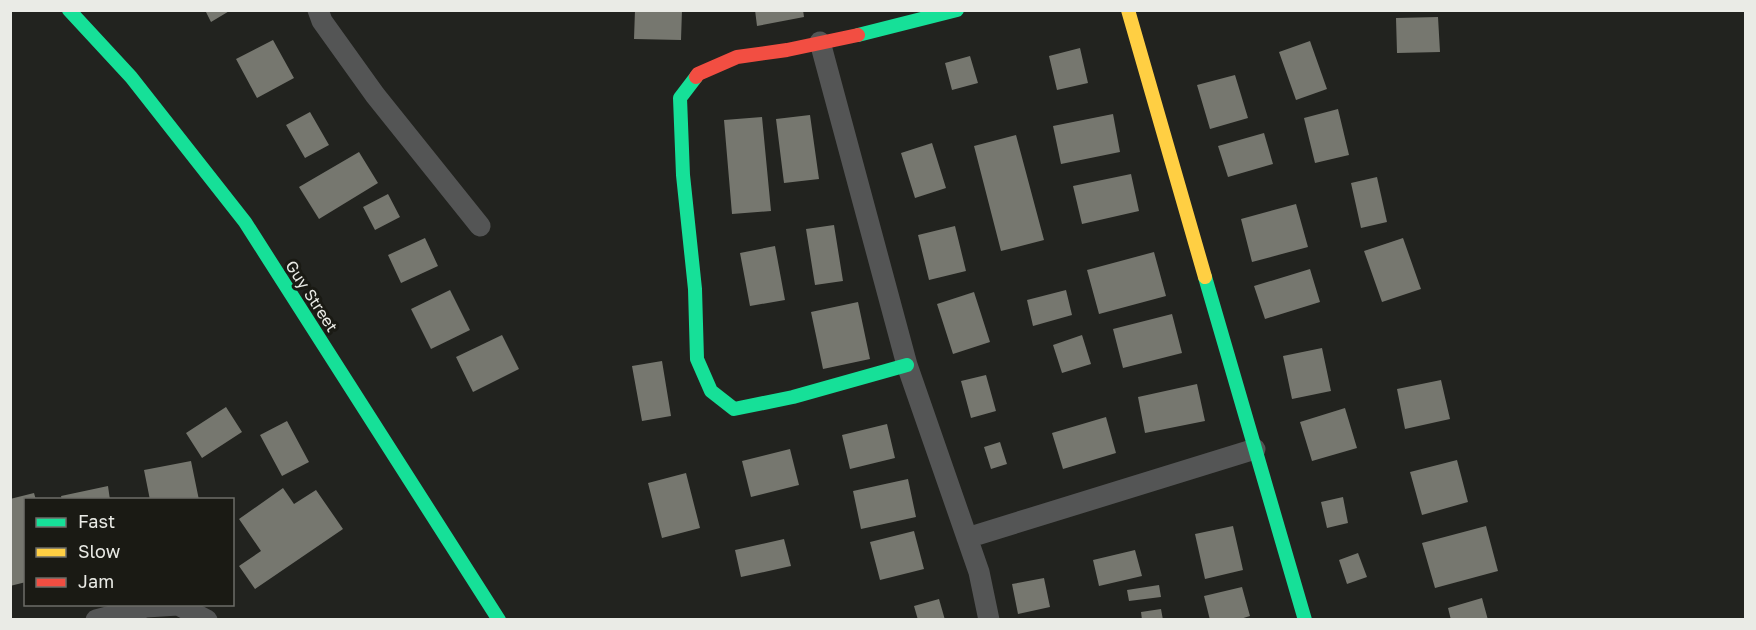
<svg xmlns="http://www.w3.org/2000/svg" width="1756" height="630" font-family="'Golos Text',sans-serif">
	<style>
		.building { fill: #76776f }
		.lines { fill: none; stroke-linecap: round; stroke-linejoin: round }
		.street { stroke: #545555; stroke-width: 21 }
		.fast { stroke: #16e098; stroke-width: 14 }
		.slow { stroke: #ffcf43; stroke-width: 14 }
		.jam { stroke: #f24e42; stroke-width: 14 }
		.labels { text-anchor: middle; stroke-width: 6; stroke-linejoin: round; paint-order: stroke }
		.street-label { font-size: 16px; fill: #eaebe6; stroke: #1a1a14 }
	</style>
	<rect width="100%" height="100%" fill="#22231f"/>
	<path class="building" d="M205,10H231L211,22Z
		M635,10H682L681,40L634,39Z
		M755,10H803L804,17L757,26Z
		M1438,17L1440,52L1397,53L1396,18Z
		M273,40L294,78L257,98L236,59Z
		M1310,41L1327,89L1296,100L1279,52Z
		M1080,48L1088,83L1057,90L1049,56Z
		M970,56L978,83L952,90L945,63Z
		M1235,75L1248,118L1210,129L1197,85Z
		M1338,109L1349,155L1315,163L1304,118Z
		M310,112L329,145L305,158L286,125Z
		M1113,114L1120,152L1061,164L1053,126Z
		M810,115L819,179L784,183L776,119Z
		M762,117L771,211L732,214L724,120Z
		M1264,133L1273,164L1228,177L1218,146Z
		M1016,135L1044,240L1001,251L974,146Z
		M932,143L946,188L915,198L901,153Z
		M359,152L378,183L319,219L299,187Z
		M1131,174L1139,211L1082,224L1073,186Z
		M1377,177L1387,222L1361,228L1351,183Z
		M388,194L400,217L375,230L363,207Z
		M1296,204L1308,247L1252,262L1241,219Z
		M834,225L843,281L815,285L806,229Z
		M955,226L966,271L929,280L918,235Z
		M425,238L438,266L401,283L388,255Z
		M1403,238L1421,289L1382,302L1364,251Z
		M775,246L785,300L750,306L740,253Z
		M1154,252L1166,296L1099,314L1087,270Z
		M1310,269L1320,302L1265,319L1254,286Z
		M450,290L470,330L431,349L411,309Z
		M1066,290L1072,315L1033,326L1027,300Z
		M974,292L990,342L953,354L937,304Z
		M858,302L870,359L823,369L811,312Z
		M1172,314L1182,353L1123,368L1113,329Z
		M502,335L519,369L473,392L456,357Z
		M1082,335L1091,364L1062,373L1053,345Z
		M1322,348L1331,391L1292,399L1283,356Z
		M662,361L671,416L642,421L632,366Z
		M986,375L996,411L971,418L961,381Z
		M1441,380L1450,419L1405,429L1397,389Z
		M1197,384L1205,421L1145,433L1138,397Z
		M226,407L242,432L202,458L186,433Z
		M1345,408L1357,448L1312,461L1300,422Z
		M1106,417L1116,453L1063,469L1052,433Z
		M287,421L309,462L282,476L260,435Z
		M887,424L895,458L850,469L842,435Z
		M1000,442L1007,464L991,469L984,447Z
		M790,449L799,485L751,497L742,461Z
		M1457,460L1468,502L1422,515L1410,472Z
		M191,461L199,500H150L144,470Z
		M686,473L700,528L662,538L648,483Z
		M908,479L916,517L861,529L853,491Z
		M108,486L110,500H62L61,496Z
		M283,488L294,504L316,490L343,529L255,589L239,566L261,551L239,519Z
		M34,493L36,500H26V582L10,586V499Z
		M1343,497L1348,523L1327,528L1321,502Z
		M1233,526L1243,570L1205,579L1195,534Z
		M1486,526L1498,571L1435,588L1422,543Z
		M914,531L924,569L880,580L870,542Z
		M784,539L791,566L741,577L735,550Z
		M1135,550L1142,576L1099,586L1093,560Z
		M1358,553L1367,577L1347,584L1339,560Z
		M1044,578L1050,607L1018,614L1012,584Z
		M1159,585L1161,597L1129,601L1127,590Z
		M1242,587L1250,616L1237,620H1210L1204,596Z
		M1482,598L1488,620H1451L1448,608Z
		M939,599L945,620H918L914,606Z
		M1161,609L1163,620H1142L1141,612Z"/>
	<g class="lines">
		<path class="street" d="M318,10L322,21L375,95L480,226
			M820,42L907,365L979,572L989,620
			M967,538L1255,449
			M96,620L146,607L178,605L207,620"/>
		<path class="fast" d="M69,10L131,77L245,222L499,620
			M858,35L957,10
			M696,77L680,98L683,175L695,289L697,359L711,391L734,409L793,397L907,365
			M1205,277L1305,620"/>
		<path class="slow" d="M1128,10L1205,277"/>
		<path class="jam" d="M696,77L698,74L737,57L787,50L858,35"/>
	</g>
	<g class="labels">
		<g class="street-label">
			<text transform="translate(312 296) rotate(57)" y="6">Guy Street</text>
		</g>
	</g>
	<rect width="1756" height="630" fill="none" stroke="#eaebe6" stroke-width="24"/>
	<rect x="24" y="498" width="210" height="108" fill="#1a1a14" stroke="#6d6e68" stroke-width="1.5"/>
	<rect x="36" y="518" width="30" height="9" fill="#16e098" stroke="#6d6e68" stroke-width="1.5"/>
	<text x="78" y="528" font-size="18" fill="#eaebe6">Fast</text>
	<rect x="36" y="548" width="30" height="9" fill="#ffcf43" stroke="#6d6e68" stroke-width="1.5"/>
	<text x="78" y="558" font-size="18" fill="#eaebe6">Slow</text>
	<rect x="36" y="578" width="30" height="9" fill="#f24e42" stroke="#6d6e68" stroke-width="1.5"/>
	<text x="78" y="588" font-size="18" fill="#eaebe6">Jam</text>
</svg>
